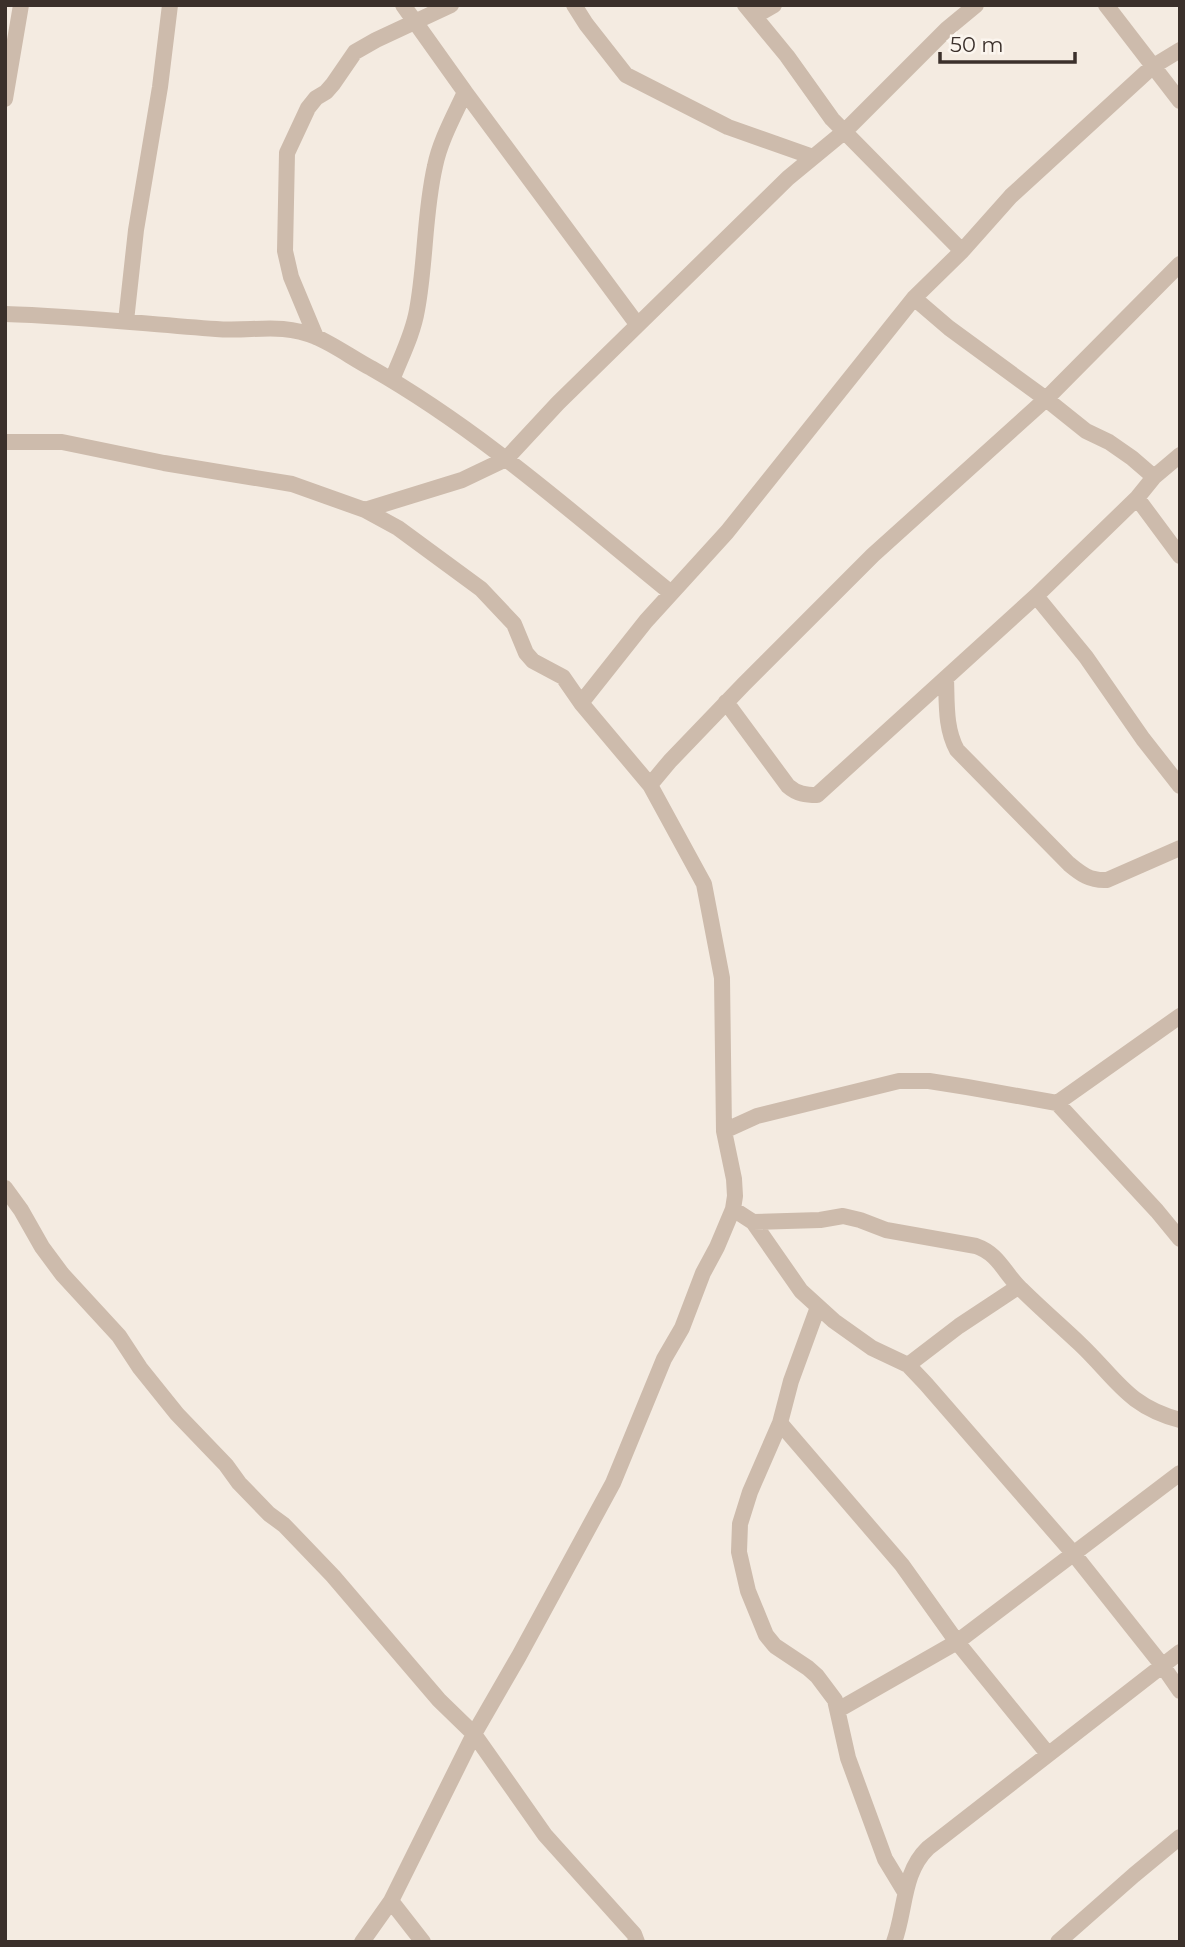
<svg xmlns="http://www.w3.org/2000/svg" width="1185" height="1947" font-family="Montserrat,sans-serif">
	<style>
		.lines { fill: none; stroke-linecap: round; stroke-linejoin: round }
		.minor { stroke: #cdbbac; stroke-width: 16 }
	</style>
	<rect width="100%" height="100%" fill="#f4ebe1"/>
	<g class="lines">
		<path class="minor" d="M574,5L586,24L626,75L728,127L813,157
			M745,5L787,56L832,119L962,251
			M1106,5L1180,101
			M755,16L774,5
			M465,92L637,324
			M5,99L21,5
			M914,298L949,328L1046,399L1086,431L1109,442L1132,458L1154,477
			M5,314C76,316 146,324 216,329C252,332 281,322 316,337C333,344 354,359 371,368C480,430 575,515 671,593
			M126,321L136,230L160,87L170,5
			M316,337L291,277L285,251L287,153L308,108L316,98L326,92L333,84L355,52L376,40L451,5
			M392,380C401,357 413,334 417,310C426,262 424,214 435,166C440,141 454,116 465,92L403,5
			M5,442H62L164,463L292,484L365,510L398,528L481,589L514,624L526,653L533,661L563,677L581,703L650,785L704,884L722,978L724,1131L734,1179L735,1196L733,1209L717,1247L703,1273L682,1328L664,1359L613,1483L519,1656L474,1734L391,1901L362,1942
			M1137,498L1180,556
			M365,510L462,480L506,459L558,403L788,178L845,131L947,29L976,5
			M1036,596L1086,657L1143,739L1180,786
			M946,678C947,703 945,728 957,750L1069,864C1081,874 1090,881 1107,880L1180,848
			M726,702L788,786C797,794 806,795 817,795L1036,596L1137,498L1154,477L1180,455
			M581,703L646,621L727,532L914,298L962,251L1011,196L1152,67L1180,50
			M650,785L670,761L744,684L873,555L1046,399L1180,264
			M1057,1103L1180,1016
			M724,1131L757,1116L899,1081H929L967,1087L1057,1103L1157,1211L1180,1239
			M5,1188L21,1210L42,1247L62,1274L119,1336L140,1368L177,1414L226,1465L239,1483L269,1514L284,1525L333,1576L439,1700L474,1734L545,1835L634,1934L637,1942
			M733,1209L753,1222L801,1291L834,1321L872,1348L908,1365L926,1384L1073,1553L1162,1665L1180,1691
			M753,1222L820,1220L843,1216L860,1220L886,1230L976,1246C999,1254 1004,1273 1021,1289C1040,1308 1060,1325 1080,1344C1116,1378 1127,1406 1180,1420
			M818,1307L791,1381L780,1423L750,1492L740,1524L739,1552L748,1591L766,1635L775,1646L808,1668L817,1676L835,1700L848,1758L885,1859L905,1892
			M908,1365L959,1326L1018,1287
			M780,1423L902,1565L957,1642L1048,1754
			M838,1710L957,1642L1180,1473
			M391,1901L423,1942
			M894,1942C906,1910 902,1873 928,1848L1180,1652
			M1058,1942L1134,1875L1180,1837"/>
	</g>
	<rect width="1185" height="1947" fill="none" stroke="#3b302b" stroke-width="14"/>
	<path d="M940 52v10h135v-10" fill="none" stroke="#3b302b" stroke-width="3.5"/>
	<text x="950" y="52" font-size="21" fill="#3b302b" stroke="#fbf5ee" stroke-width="5" paint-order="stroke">50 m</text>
</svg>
